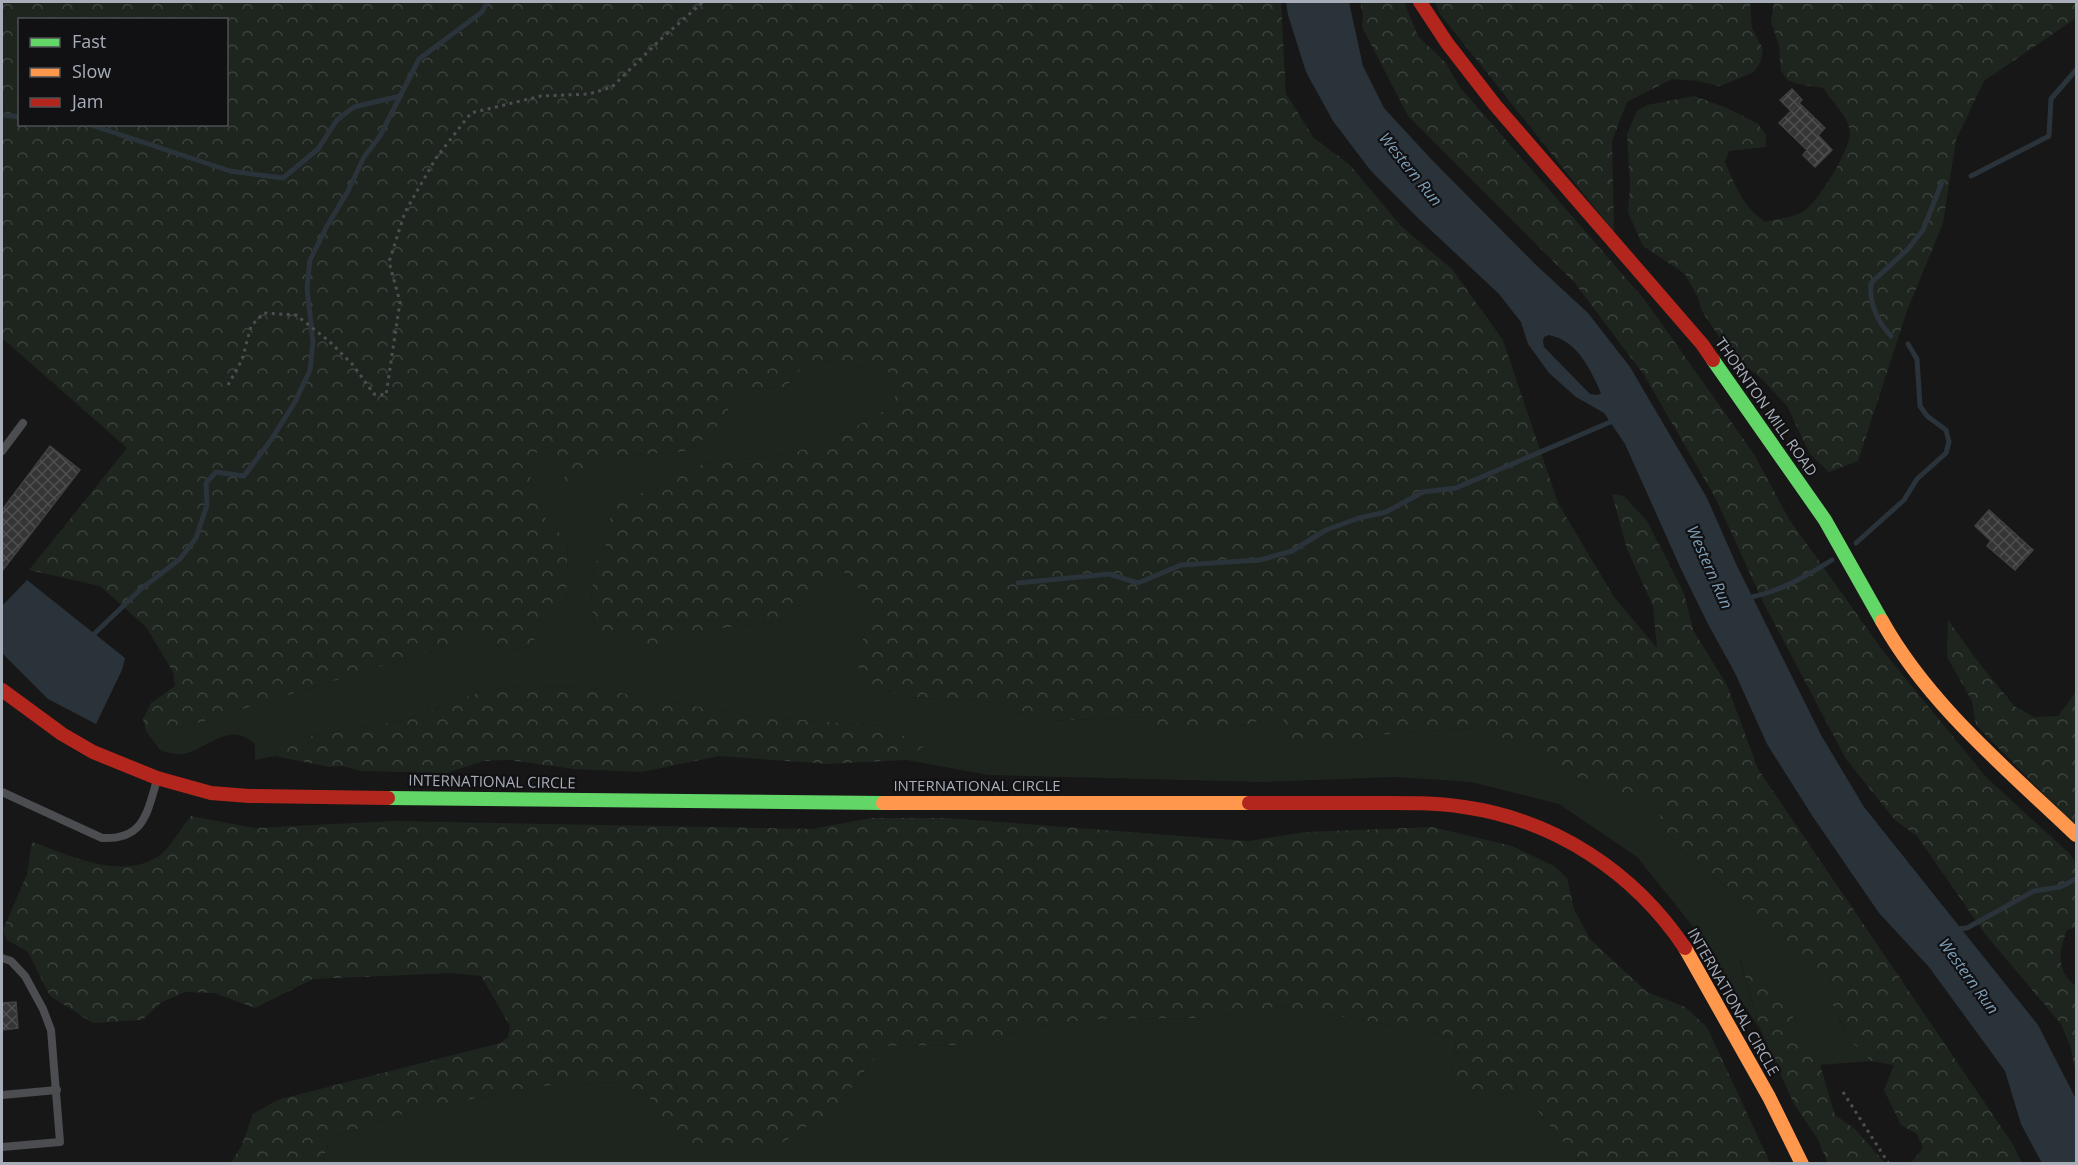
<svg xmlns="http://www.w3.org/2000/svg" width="2078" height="1165" font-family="'Open Sans',sans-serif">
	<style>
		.grass { fill: #1d251e }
		.forest { fill: url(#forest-crowns); fill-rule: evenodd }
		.water { fill: #2a333a; fill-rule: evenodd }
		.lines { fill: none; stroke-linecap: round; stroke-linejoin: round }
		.stream { stroke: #2a333a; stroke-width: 5 }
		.building { fill: url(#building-cross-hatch); stroke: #404143; stroke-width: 1.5 }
		.path { stroke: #4d4e52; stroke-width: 3; stroke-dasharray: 3 4.5; stroke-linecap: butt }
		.lane { stroke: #4b4d50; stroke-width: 8 }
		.fast { stroke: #63d668; stroke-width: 14 }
		.slow { stroke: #ff974d; stroke-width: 14 }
		.jam { stroke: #b3261e; stroke-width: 14 }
		.labels { text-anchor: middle; stroke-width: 4.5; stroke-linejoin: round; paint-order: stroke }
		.street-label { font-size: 15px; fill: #a8aeb9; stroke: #111113 }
		.water-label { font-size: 16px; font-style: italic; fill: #7d9eb6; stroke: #111113 }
	</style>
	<defs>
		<pattern id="forest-crowns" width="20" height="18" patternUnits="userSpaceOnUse" patternTransform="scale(1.5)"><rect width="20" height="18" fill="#1d251e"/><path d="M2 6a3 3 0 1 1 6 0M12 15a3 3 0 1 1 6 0" fill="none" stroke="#3b423d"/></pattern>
		<pattern id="building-cross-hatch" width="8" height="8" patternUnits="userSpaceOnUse" patternTransform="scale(1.5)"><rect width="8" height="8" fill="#353536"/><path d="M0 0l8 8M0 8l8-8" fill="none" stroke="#4f5051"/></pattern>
	</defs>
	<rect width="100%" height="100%" fill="#171717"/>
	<path class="grass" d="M818,359L862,368L879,363L893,377L895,398L887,409L830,441L785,455L705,463L610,515V537L594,566L591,605L596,629L604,636L626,627L639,647L648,652L676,635L782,620L841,569L868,599L871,614L856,661L872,687L909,697L999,702L1015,712L1050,721L1146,717L1163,728L1232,729L1279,715L1284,721L1344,746L1381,735L1469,728L1529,745L1583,781L1659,804L1663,828L1685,854L1745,901L1790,956L1807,969L1831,977C1834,1018 1842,1032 1871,1061L1820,1065L1789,1010L1739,958L1761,1031L1691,924L1637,857L1559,804L1471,782L1396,777L1263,782L988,775L906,760L924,745L881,726L745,715L587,687L524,686L482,691L409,719L290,740L279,745L275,756L255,760V744C229,721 211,747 184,754C177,756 167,752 160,750L146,731L165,733L476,637L510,650L529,647L548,620L566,606L568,540L547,522L527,468L533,456L544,447L556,454L565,480L574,486L612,456L683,452L712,434L742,389L786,387L806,362Z
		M1280,1006L1442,1034L1456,1041L1452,1075L1480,1098L1521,1091L1581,1163L322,1164L330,1138L419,1109L541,1086L614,1082L649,1097L662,1118L837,1107L884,1046L969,1045L1041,1025L1094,1019L1211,1018Z"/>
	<path class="forest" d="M2,2H1281L1286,94L1314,138L1349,164L1401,226L1452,269L1503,340L1558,503L1614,597L1657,648L1653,606L1627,549L1612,494L1624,496L1647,521L1684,593L1693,630L1727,685L1758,769L2012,1143L2022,1163H1911L1923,1148L1917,1134L1901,1125L1884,1090L1894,1065L1871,1061L1849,1039L1833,1005L1831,977L1807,969L1790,956L1745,901L1685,854L1663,828L1658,804L1583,781L1529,745L1469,728L1381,735L1344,746H1288L1278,742L1284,721L1279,715L1232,729L1195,732L1163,728L1145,717L1050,721L1015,712L999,702L909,697L872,687L861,673L856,661L871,614L868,599L841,569L782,620L677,635L648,652L639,647L626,627L604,636L596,629L591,605L594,566L610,537V515L617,505L705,463L785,455L830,441L887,409L895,398L893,377L879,363L862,368L818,359L806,362L786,387L742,389L712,434L683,452L612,456L574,486L565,480L556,454L544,447L533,456L527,468L547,522L568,540L566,606L548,620L529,647L510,650L476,637L165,733L146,731L143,719L151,703L175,686L173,672L146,627L100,586L29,570L127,448L2,338ZM20,20H226V124H20Z
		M1360,2H1404L1418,36L1446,63L1459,86L1644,299L1754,454L1789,519L1883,651L1986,777L2070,854L2076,863V927L2067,930C2059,952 2055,970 2076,986V1075L2071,1048L2061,1024L1985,934L1917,836L1895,820L1846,759L1763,602L1716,499L1644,375L1574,282L1408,116L1362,27L1363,14Z
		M1435,2H1750L1752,28L1763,49L1761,61L1754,72L1720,86L1697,81L1672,79L1627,102L1612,141L1614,232L1440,14Z
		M1774,2H2076V18L1984,81L1956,140L1943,223L1907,311L1858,461L1829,472L1810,454L1787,406L1761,378L1731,355L1702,311L1698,298L1685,274L1643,246L1628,212L1630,187L1627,134L1637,111L1647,105L1694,96L1727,108L1758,124L1766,135V147L1729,151L1725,162C1735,185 1743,207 1765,222C1776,219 1790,218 1801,213C1816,206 1852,148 1850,131C1848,116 1831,100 1823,88L1798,84L1787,80L1781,70L1779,45L1771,22Z
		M1948,620L1976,659L2014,706L2034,717L2058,716L2076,692V827L1976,725L1972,701L1947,657Z
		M524,686L587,687L745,715L881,726L925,745L906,760L827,764L719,756L642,772L574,769L509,760L484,761L447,773L361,771L342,766L329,767L275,756L279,745L290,740L409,719L482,691Z
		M191,816L254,828L394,821L812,829L871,818H948L1248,841L1306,832L1432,827L1512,846L1554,866L1567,878L1574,909L1590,939L1647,992L1685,1007L1707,1027L1770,1163H1581L1521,1091L1480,1098L1452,1076L1456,1041L1442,1034L1280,1006L1211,1018L1094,1019L1041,1025L969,1045L884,1046L837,1107L780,1144L697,1153L662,1118L649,1097L614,1082L541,1086L419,1109L330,1138L322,1163H231L242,1145L253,1114L277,1100L500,1043L508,1037L510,1026L481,976L452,973L313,979L255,1008L214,993L185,992L162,1002L142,1020L93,1023L50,996L28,952L7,940L3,930L27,874L32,842C70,855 120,881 159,856C167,851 184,825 191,816Z
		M1739,956L1768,979L1789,1010L1820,1065L1835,1115L1855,1129L1885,1163H1828L1817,1138L1794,1104L1761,1031Z"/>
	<path class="water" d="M1286,2H1349L1363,66L1384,108L1431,159L1535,264L1588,313L1630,367L1707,498L1737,566L1821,735L1864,807L2038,1025L2076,1099V1163H2042L2021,1124L2005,1071L1929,967L1879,913L1813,817L1767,744L1735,673L1708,624L1681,569L1625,444L1604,413L1576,397L1549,373L1528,344L1521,322L1499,294L1420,220L1371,171L1333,121L1306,72L1288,15ZM1549,335C1578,341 1590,369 1601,393L1598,395L1590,394L1544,347L1543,341L1544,337Z
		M27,580L125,658L122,670L96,724L48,699L2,653V606Z"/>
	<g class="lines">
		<path class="stream" d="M2,115L20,117
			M88,124L230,171L283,178L318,149L337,120L354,107L400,96
			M1971,176L2049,136L2051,99L2076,70
			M1891,336C1877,321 1869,304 1871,283L1908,249L1923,230L1942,182
			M1856,543L1904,500L1917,479L1946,453L1949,442L1946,430L1927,416L1920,406L1917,359L1908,344
			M1018,583L1109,574L1138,583L1181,565L1260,560L1292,551L1326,530L1359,518L1386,512L1423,492L1456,488L1615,420
			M1747,598C1779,592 1805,577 1832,560
			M94,634L141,589L180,559L196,538L207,505L206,483L216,472L244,476L271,440L295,402L310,370L313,342L307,288L310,260L327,226L348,191L364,157L380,136L419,59L482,12L487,2
			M1955,929L1967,928L2034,891L2060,887L2076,879"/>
	</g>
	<path class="building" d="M1792,89L1802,100L1791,111L1780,100Z
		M1799,103L1825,128L1818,135L1832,150L1815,167L1803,155L1807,150L1779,123Z
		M50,446L80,470L2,571V510Z
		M1989,510L2033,550L2015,570L1987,546L1991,541L1975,526Z
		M16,1002L18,1028L2,1030V1003Z"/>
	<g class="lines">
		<path class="path" d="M228,385L242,360L251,326L264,313L296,315L329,341L353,365L374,394L386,395L400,302L389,262L405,212L436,158L471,113L541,96L589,94L612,87L661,39L703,2
			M1843,1092L1889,1164"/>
		<path class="lane" d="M2,451L23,423
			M2,792L102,838C144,840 147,813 157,780
			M2,958L11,961L25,976L43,1009L51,1030L60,1142L2,1147
			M2,1095L57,1090"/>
		<path class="fast" d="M1713,360L1825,520L1882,621
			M388,798L883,803"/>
		<path class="slow" d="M1882,621C1929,705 2007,769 2076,835
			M883,803H1249
			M1685,948L1769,1097L1802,1164"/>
		<path class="jam" d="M1420,2L1447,43L1495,105L1702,344L1713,360
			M2,690L62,734L93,752L157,778L211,793L249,796L388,798
			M1249,803C1287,803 1325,803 1363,803C1397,803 1431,802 1464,807C1555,820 1634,872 1685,948"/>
	</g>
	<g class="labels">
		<g class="street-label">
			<text transform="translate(1766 407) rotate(55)" y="5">THORNTON MILL ROAD</text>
			<text transform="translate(492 782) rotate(1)" y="5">INTERNATIONAL CIRCLE</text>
			<text x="977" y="791">INTERNATIONAL CIRCLE</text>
			<text transform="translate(1733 1002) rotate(60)" y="5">INTERNATIONAL CIRCLE</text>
		</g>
		<g class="water-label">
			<text transform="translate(1411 169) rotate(51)" y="6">Western Run</text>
			<text transform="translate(1710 567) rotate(66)" y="6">Western Run</text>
			<text transform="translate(1969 976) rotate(54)" y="6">Western Run</text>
		</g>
	</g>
	<rect width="2078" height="1165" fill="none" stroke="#a8aeb9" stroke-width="6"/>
	<rect x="18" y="18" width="210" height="108" fill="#111113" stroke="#4d5055" stroke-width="1.5"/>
	<rect x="30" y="38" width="30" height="9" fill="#63d668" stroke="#4d5055" stroke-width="1.5"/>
	<text x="72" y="48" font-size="18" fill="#a8aeb9">Fast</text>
	<rect x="30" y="68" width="30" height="9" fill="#ff974d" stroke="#4d5055" stroke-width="1.5"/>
	<text x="72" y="78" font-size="18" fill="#a8aeb9">Slow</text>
	<rect x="30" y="98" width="30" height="9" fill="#b3261e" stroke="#4d5055" stroke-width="1.5"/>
	<text x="72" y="108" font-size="18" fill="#a8aeb9">Jam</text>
</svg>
